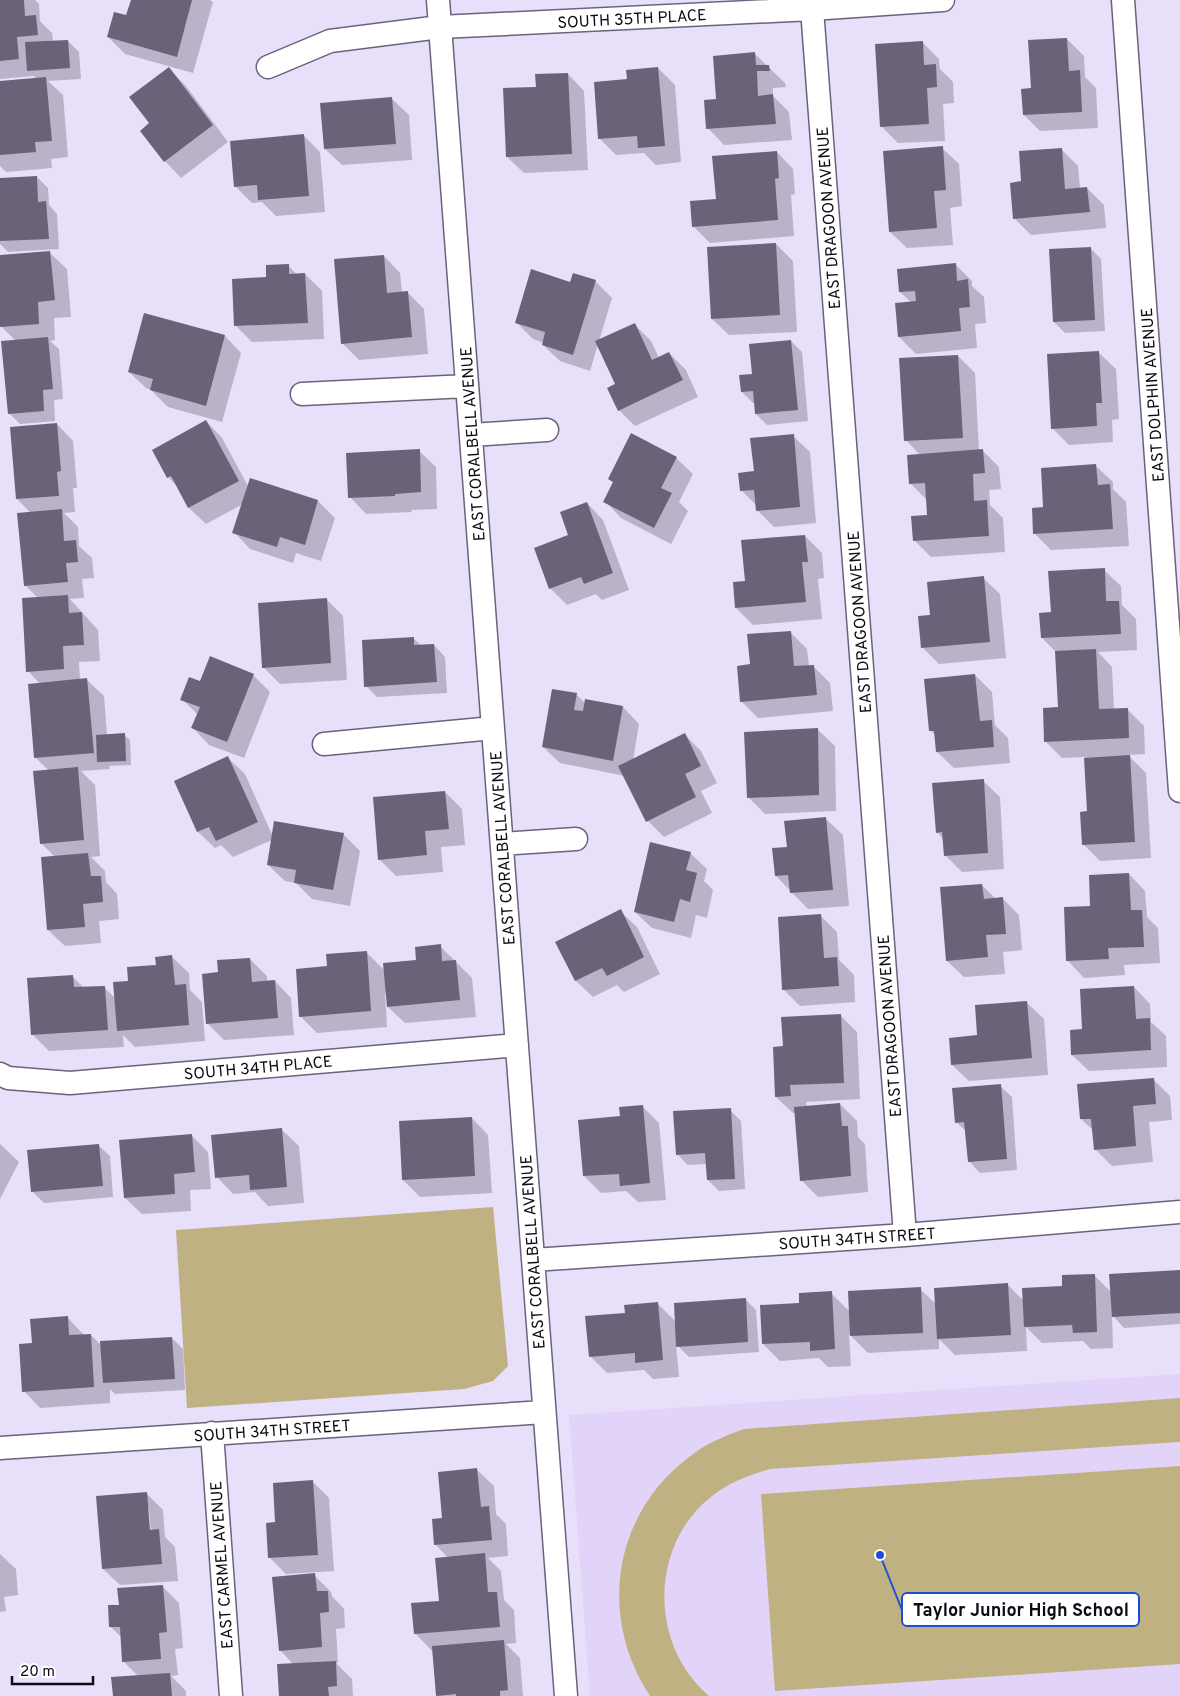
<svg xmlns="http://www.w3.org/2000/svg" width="1180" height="1696" font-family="Overpass,sans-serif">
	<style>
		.built { fill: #e1d4f8 }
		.green { fill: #bfb182 }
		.shadow { fill: #0003; fill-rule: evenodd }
		.building { fill: #6b627a }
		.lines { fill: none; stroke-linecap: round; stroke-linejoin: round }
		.street-casing { stroke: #6b627b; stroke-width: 25 }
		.street { stroke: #fff; stroke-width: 22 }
		.labels { text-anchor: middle; stroke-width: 5; stroke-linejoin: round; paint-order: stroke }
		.street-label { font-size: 16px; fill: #0d0a13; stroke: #fff }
		.leader { fill: none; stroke: #1d4ed8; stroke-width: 2 }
		.callout-dot { fill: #1d4ed8; stroke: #fff; stroke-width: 2 }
		.callout { fill: #fff; stroke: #1d4ed8; stroke-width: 2 }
		.callout-label { font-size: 18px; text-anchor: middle; font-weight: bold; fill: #0d0a13 }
	</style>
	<rect width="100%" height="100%" fill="#e8dffb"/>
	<path class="built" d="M1180,1374V1696H590L569,1415Z"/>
	<path class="green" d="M493,1207L508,1366L493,1381L464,1389L187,1408L176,1230Z
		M1180,1398V1442L770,1469C749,1475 730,1482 712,1496C649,1545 649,1645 709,1696H650C596,1614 614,1508 696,1452C711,1441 728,1435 744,1429Z
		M1180,1466V1664L775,1691L761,1494Z"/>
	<path class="shadow" d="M0,0H35L39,4L40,21L52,33L53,42L68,41L79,52L81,79L48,81L63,95L68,157L51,159L52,168L6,172L0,166V82L37,79L34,76L0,79Z
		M132,0H210L213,2L193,73L125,54L108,37L127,17Z
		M1067,39L1084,56L1085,77L1096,88L1098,128L1040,131L1024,115L1032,89Z
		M922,42L939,59L940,69L953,82L954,103L943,104L945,141L898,143L881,126Z
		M755,54L785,83L786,87L773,88V96L789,112L792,140L724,145L708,128L718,100Z
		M658,68L675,85L681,162L656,165L644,153L616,155L600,139L628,81Z
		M169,69L186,86L228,142L181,178L165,161L151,124Z
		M568,74L584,91L588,170L524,173L507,157L537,88Z
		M392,99L409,115L412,160L342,165L325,149Z
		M303,135L320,152L325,212L276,216L262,202L252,203L235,186Z
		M942,148L959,164L962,206L950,208L953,245L907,248L890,232Z
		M1061,149L1078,166L1080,189L1087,188L1104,205L1106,228L1031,235L1014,218L1023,183Z
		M777,152L793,169L795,194L791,195L794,236L710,243L693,226L717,200Z
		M37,177L48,188L49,205L57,214L59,249L8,252L0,244V179Z
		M776,244L793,261L797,332L729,335L712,319Z
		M1090,248L1101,259L1105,331L1065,333L1054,322Z
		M50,253L67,269L71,317L54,318L55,340L50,341L59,349L63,399L54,400L55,421L20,424L9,413L16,341L2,327L0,257Z
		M384,256L400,273L402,293H408L424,309L428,354L359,360L342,343Z
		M955,264L972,281V286L984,297L986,323L975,324L977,348L916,354L899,337L911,302L900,292Z
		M288,265L297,275L305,274L322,291L324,339L252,342L236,326L267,278Z
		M595,281L612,298L599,341L634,324L651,341L659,358L669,353L686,370L698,397L635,426L619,410L617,385L598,344L590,371L560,361L543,345L544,343L533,339L516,322L571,283Z
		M225,336L241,353L222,422L168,407L151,390L146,388L129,372Z
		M791,341L802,352L808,421L767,425L756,414L755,403H753L742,392L753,375Z
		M1099,353L1116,369L1119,419L1112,420L1113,442L1069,445L1052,428Z
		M958,356L975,373L979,451H983L999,467L1001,489L989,490L990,505L1003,518L1005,552L931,557L914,540L928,516L927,500L910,483L920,455L906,440Z
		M206,421L222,438L248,486L250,480L318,501L335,518L321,561L296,553L293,563L250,549L234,532L243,504L206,524L189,508L178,487L168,477L154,450Z
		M57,424L73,441L77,488H73L75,512L64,513L78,527L79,546L92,558L94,578L82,579L84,598L70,599L98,630L100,661L79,662L80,680H87L104,696L107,735H124L130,740L131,765L109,766L110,769L81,771L95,785L100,856L91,857L105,871L106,882L117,894L119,919L99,921L101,943L65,946L48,930L55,857L41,843L49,771L35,757L40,684L28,671L38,598L25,585L31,513L17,499Z
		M793,436L810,452L816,523L774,527L757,510V506L741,490L755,473Z
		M419,451L436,467L437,509L411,510L412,512L366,514L350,497Z
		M676,458L693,474L679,502L688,511L671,544L621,518L605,501L614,483L609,479Z
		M1096,466L1113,482V489L1126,502L1129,546L1051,550L1035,534L1044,508Z
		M587,503L603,520L629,590L602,600L596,594L567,605L550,588L570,535Z
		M805,536L822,553L824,578L818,579L822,619L753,625L736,608L746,583Z
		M1104,570L1121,586L1122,605L1136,619L1137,650L1098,652L1112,667L1114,710L1127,709L1144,726L1145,754L1128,755L1146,773L1151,858L1100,861L1083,844L1088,812L1085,757L1062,758L1046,742L1059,708L1056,652L1042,638L1052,614Z
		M983,578L1000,594L1006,658L939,664L923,648L932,616Z
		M326,599L343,616L347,680L280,684L263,667Z
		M790,632L807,649L809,666H813L830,683L833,711L758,718L741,701L751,665Z
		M413,638L422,646L434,645L445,657L447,693L377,697L366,686Z
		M253,675L270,692L244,758L209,745L193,728L198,715L182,699Z
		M975,675L992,692L995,725L1008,738L1010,763L954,768L937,752L936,736L930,730Z
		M577,695L585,703L623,707L639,724L633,760L684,734L701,751L717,783L701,791L712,813L664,837L648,821L625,776L560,763L543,747Z
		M818,730L835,746L836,811L765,814L749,798Z
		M228,758L245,774L273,837L343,834L360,851L350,906L312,899L296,883L285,881L268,865L272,840L233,857L221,845L215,848L198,832Z
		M983,781L1000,797L1004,869L962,872L945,855L944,840L937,832Z
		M445,792L462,809L465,845L441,847L443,872L396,876L379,859Z
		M826,819L843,835L849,906L808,909L776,876Z
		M690,853L707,869L704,881L713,890L707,918L696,915L691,938L652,928L635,912Z
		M1129,874L1145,891L1147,917L1158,928L1160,963L1124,965L1125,975L1084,978L1068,961L1091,907Z
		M982,885L996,899L1002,898L1019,915L1022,950L1003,952L1005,974L964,977L947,961Z
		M620,911L637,927L660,974L624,992L617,985L593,997L576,981L557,943Z
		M821,916L837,932L839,960L854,975L855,1002L800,1006L783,989Z
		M440,946L472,978L476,1017L405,1023L388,1007L387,993H385L387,1027L317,1033L300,1016L329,967L366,952L385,971L418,961Z
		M172,957L189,973L190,990L202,1002L205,1041L135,1047L123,1035L124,1047L49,1051L32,1034L73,977L84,988L104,987L115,998L129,983Z
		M250,959L267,976V982L275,981L291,998L294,1035L224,1040L208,1024L219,974Z
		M1134,987L1150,1004L1151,1022L1166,1036L1167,1067L1089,1071L1072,1055L1083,1030Z
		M1027,1003L1044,1019L1048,1075L969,1081L952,1065Z
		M841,1016L857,1032L860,1099L806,1102L807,1107L840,1104L857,1121L858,1137L865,1144L868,1192L818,1197L801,1180L796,1113H793L776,1097L784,1048Z
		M1153,1079L1170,1096L1172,1120L1149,1122L1153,1162L1112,1166L1095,1149L1094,1131L1081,1119Z
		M1000,1086L1012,1097L1017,1170L980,1173L969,1161L967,1132L956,1122Z
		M642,1106L659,1123L666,1200L638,1202L626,1191L601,1193L584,1176L621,1117Z
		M730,1110L741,1121L745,1189L719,1191L708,1180L707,1164L688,1165L677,1154Z
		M472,1118L488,1135L492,1193L420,1197L403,1180Z
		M282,1130L299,1146L304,1203L268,1206L255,1192L233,1194L217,1177Z
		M191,1135L208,1152L211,1189L190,1190L191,1211L142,1214L125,1198Z
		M0,1144L19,1162L0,1199Z
		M98,1145L110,1156L113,1197L44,1203L32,1191Z
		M1180,1271V1324L1124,1328L1112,1315L1113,1348L1091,1349L1083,1341L1042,1343L1026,1327L1027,1351L955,1355L939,1339V1349L868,1353L849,1334L851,1366L828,1367L819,1358L780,1361L763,1344L801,1304L831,1293L850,1312L920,1289L937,1305L1008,1285L1024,1301L1094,1275L1112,1293Z
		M745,1299L756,1310L759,1352L689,1357L676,1344L679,1377L653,1379L644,1370L607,1373L590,1356L627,1314L657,1303L676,1322Z
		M67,1317L84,1335H91L102,1346L172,1338L183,1349L185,1390L115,1394L110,1389V1403L40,1408L24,1391Z
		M477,1470L494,1486L496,1514L506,1524L508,1556L488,1558L501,1571L504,1600L514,1610L516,1643L506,1644L520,1658L523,1696H437L432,1651L416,1634L440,1602L448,1558L435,1544L443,1519Z
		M312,1481L329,1498L334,1571L286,1574L269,1557L277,1523Z
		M146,1493L163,1510L165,1537L175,1547L178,1581L120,1585L103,1569ZM147,1509H149L151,1536H149Z
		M0,1554L16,1569L18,1595L4,1597L6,1611L0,1612Z
		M314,1575L331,1592L332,1596L344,1609L345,1628L336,1629L338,1663H336L352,1679L353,1696H280L294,1665L280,1650Z
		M162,1586L179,1603L183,1648L175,1649L178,1675L171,1676L186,1691V1696H114L138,1676L123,1661L122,1638L111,1627L120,1606Z"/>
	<path class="building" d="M0,0H24L25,16L36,15L38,35L17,37L19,59L0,61Z
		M131,0H192L177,57L107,37L114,12L126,15Z
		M1067,38L1069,71L1080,70L1082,112L1023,115L1021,89L1031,88L1028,40Z
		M68,40L70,68L27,71L25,42Z
		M923,41L924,65L936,64L937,87L927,88L929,124L880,127L875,44Z
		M755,52L756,65H769L770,71H757L758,96L773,94L776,124L706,129L704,100L716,99L713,56Z
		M169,67L213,125L164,162L140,131L149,123L129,97Z
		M658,67L665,146L638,148L637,136L598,139L594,82L627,79L626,70Z
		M568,73L572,154L506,157L503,88L536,87L535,74Z
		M46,77L52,141L35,142L36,152L0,155V81Z
		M392,97L396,144L324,149L320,103Z
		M304,134L309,196L258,200L257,185L234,187L230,141Z
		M943,146L946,190L934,191L937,228L889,232L883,151Z
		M1062,148L1065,189L1087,187L1090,212L1013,219L1010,183L1021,181L1019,151Z
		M777,151L779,178L775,179L778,220L692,227L690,201L716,199L712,156Z
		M37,176L38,202L46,201L49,239L0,241V178Z
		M776,243L780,315L711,319L707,247Z
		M1091,247L1095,320L1053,322L1049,249Z
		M50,251L55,300L38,302L39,324L0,327V255Z
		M384,255L387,293L408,291L412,337L341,344L334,259Z
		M956,263L957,281L968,279L970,307L959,308L961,331L898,337L895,303L916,301L915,291L899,292L897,269Z
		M289,264V274L305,273L308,323L234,326L232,279L266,277V265Z
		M531,269L570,282L573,273L596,280L573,355L542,345L545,332L515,323Z
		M144,313L225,335L206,406L150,390L153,379L128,372Z
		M635,323L652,360L669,352L683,380L618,411L607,388L615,384L595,341Z
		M48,337L53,389L43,390L44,411L8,414L1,341Z
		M791,340L798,410L755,414L753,391L741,392L739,375L752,374L749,344Z
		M1099,351L1102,403H1096L1097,426L1051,429L1047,354Z
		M958,355L963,438L904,441L899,358Z
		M206,420L239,481L188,508L171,476L167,478L152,450Z
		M57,423L61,471L57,472L59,496L16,499L10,427Z
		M631,433L677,457L661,488L672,493L654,528L603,502L613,482L608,479Z
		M794,434L800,507L756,511L754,490L740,491L738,473L754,471L750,438Z
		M420,449L421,492L395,494V496L348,498L346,453Z
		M983,449L985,473L973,474L974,501L987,500L989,536L913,541L911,516L927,515L925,483L909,484L907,455Z
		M1096,464L1098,485L1110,484L1113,529L1033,534L1032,508L1043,507L1041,468Z
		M250,478L318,500L305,545L280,537L277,547L232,533Z
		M587,502L613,573L584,584L581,577L549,589L534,548L568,535L560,512Z
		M62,509L64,541L76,540L78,562L66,563L68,582L24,586L17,513Z
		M805,535L808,562H802L806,602L735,608L733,582L745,581L741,540Z
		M1105,568L1106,601H1119L1121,634L1041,638L1039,613L1051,612L1048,571Z
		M984,576L990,642L921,648L918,616L930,615L927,582Z
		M68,595L69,613L82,612L84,645L63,646L64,669L26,672L22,598Z
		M327,598L331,663L262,668L258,603Z
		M791,631L794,666L814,665L817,695L740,702L737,666L750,664L747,634Z
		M414,637V645L434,644L437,682L364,687L362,640Z
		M1096,649L1099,709L1128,708L1129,738L1044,742L1043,708L1058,707L1055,651Z
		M210,656L254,674L227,742L191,728L200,707L180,700L189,677L200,681Z
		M975,674L980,721L992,720L994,747L936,752L934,731H929L924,679Z
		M87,678L94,753L34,758L28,684Z
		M552,689L577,693L574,710L583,711L585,699L623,706L613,761L542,747Z
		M818,728L819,795L747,798L744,732Z
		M125,733L126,761L97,762L96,735Z
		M685,733L701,766L685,774L696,797L646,822L618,766Z
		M1130,755L1135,842L1082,845L1080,812L1087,811L1084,758Z
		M228,756L258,822L216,841L209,827L197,832L174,781Z
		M78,767L84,840L40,844L33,771Z
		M984,779L988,853L944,856L942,832L936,833L932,783Z
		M445,791L449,829L425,831L427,855L378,860L373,797Z
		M826,817L833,890L790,893L788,875L775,876L772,848L787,847L784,821Z
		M274,821L344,833L333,890L294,883L296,870L267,865Z
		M650,842L691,852L686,870L697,873L690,902L680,899L674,922L634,912Z
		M88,853L91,876H101L103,902L83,904L85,927L47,930L41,857Z
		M1129,873L1131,910H1142L1144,947L1108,948L1109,959L1066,961L1064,907L1090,906L1089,875Z
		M982,884L984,899L1003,897L1006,934L986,935L988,957L946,961L940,887Z
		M621,909L644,957L607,976L602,968L575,981L555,942Z
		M821,914L824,958L837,957L839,986L782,990L778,917Z
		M441,944L442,961L456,960L460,1000L387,1007L383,963L416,960L415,947Z
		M367,951L371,1011L299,1017L296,969L327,966L326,954Z
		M172,955L175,985L186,984L189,1025L117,1031L113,982L128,981L127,967L156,965L155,957Z
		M250,958L252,982L275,980L278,1018L206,1024L202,974L218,972L217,960Z
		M73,975L74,987L105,986L108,1030L31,1035L27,978Z
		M1134,986L1136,1019L1150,1018L1151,1050L1071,1055L1070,1030L1082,1029L1080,989Z
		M1027,1001L1032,1058L951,1065L949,1038L977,1035L975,1005Z
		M841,1014L844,1083L790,1085L791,1096L775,1097L773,1047L783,1046L781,1017Z
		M1154,1078L1156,1104L1133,1106L1136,1146L1094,1150L1091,1119H1080L1077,1084Z
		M1001,1084L1007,1159L968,1162L964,1122L955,1123L952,1088Z
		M840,1103L842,1126H848L851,1176L800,1181L794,1107Z
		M643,1105L650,1183L620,1186L619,1174L583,1176L578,1120L620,1116L619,1107Z
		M731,1108L735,1179L707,1180L705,1153L676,1155L673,1111Z
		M472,1117L475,1176L402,1180L399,1121Z
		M282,1128L287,1187L250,1190L249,1175L215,1178L211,1135Z
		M192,1134L195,1172L174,1174L175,1194L124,1198L119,1140Z
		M99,1144L103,1186L31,1192L27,1150Z
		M1180,1270V1313L1112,1317L1109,1274Z
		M1095,1274L1097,1332L1073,1333L1072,1325L1024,1327L1022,1288L1062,1286V1275Z
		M1008,1283L1011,1335L937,1339L934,1288Z
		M921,1287L923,1333L850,1336L848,1291Z
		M832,1291L835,1349L810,1351V1342L762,1344L760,1305L799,1303V1293Z
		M746,1298L748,1342L676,1347L674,1303Z
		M658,1302L663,1360L635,1363V1353L589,1357L585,1316L625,1313L624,1305Z
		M68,1316L69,1335L91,1334L94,1387L22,1392L19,1344L32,1343L30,1319Z
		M172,1337L175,1379L103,1383L100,1341Z
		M477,1468L481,1507L489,1506L492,1540L434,1545L432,1519L442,1518L438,1472Z
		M313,1480L318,1555L268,1558L266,1523L275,1522L273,1483Z
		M147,1492L150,1530L159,1529L162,1564L102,1569L96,1496Z
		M485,1553L488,1592H497L500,1627L414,1634L411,1603L439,1601L435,1558Z
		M315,1573L317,1591H328L329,1612L320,1613L322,1647L279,1651L272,1577Z
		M163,1585L167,1632L159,1633L161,1659L122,1662L120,1627H109L108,1605H119L117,1588Z
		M504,1640L508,1690L500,1691V1696H456V1694L436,1696L432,1646Z
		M336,1661L337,1686L328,1687L329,1696H279L277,1664Z
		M170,1673L172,1696H113L111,1677Z"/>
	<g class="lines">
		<g class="street-casing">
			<path id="street" d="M438,0L566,1696
				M1123,0L1180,791
				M812,9L905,1235
				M268,67L330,41L440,27L812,9L943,0
				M302,394L467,386
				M471,435L547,430
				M324,744L493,728
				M502,844L576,839
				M0,1074L8,1078L70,1083L517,1045
				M533,1260L905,1235L1180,1212
				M212,1433L231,1696
				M0,1448L544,1412"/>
		</g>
		<use href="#street" class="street"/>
	</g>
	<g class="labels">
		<g class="street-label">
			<text transform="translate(632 18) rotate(-3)" y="6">SOUTH 35TH PLACE</text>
			<text transform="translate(828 218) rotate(-94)" y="6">EAST DRAGOON AVENUE</text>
			<text transform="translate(1152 395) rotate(-94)" y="6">EAST DOLPHIN AVENUE</text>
			<text transform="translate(472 444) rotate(-94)" y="6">EAST CORALBELL AVENUE</text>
			<text transform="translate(859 622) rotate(-94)" y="6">EAST DRAGOON AVENUE</text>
			<text transform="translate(502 848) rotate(-94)" y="6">EAST CORALBELL AVENUE</text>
			<text transform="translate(889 1026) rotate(-94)" y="6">EAST DRAGOON AVENUE</text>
			<text transform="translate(258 1067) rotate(-5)" y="6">SOUTH 34TH PLACE</text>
			<text transform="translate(857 1238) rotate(-4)" y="6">SOUTH 34TH STREET</text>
			<text transform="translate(532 1252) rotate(-94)" y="6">EAST CORALBELL AVENUE</text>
			<text transform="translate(272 1430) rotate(-4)" y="6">SOUTH 34TH STREET</text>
			<text transform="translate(221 1565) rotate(-94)" y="6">EAST CARMEL AVENUE</text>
		</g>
	</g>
	<path class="leader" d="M880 1555L902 1610"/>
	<circle class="callout-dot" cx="880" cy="1555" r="5"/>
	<rect class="callout" x="902" y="1593" width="237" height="33" rx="5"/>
	<g class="callout-label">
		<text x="1021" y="1616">Taylor Junior High School</text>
	</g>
	<path d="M12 1676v8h81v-8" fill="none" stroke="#0d0a13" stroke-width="2.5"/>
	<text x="20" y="1676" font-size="15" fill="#0d0a13" stroke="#ffffff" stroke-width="4" paint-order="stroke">20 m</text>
</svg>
